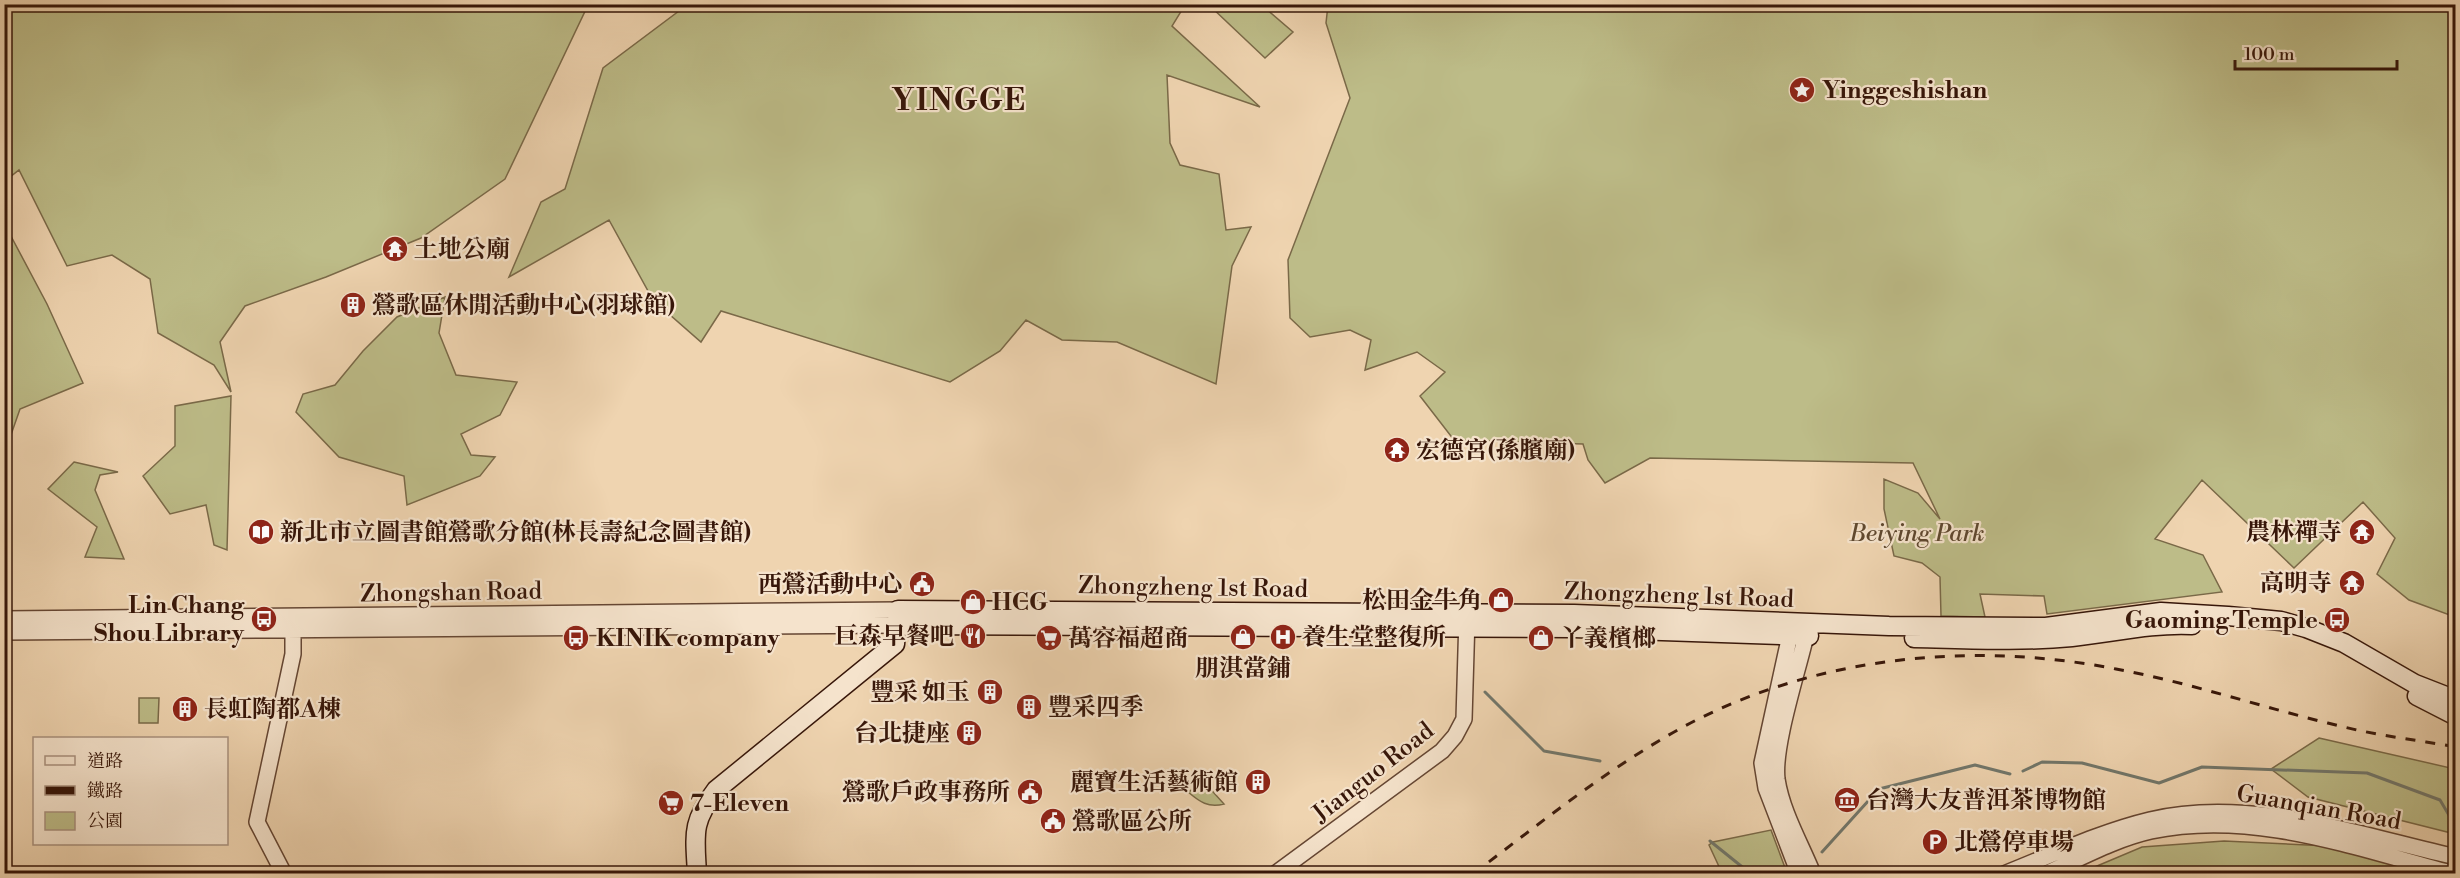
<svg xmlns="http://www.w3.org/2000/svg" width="2460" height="878" font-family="'Libre Bodoni','Noto Serif TC',serif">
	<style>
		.green { fill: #bdbc88; stroke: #7a6948; stroke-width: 1.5 }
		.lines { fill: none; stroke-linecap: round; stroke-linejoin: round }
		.stream { stroke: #72776b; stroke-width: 3 }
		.tertiary-casing { stroke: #654633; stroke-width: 18 }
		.secondary-casing { stroke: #371609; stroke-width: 21 }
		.tertiary { stroke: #f5e3cc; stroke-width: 15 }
		.secondary { stroke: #f5e3cc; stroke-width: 18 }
		.rail { stroke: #371609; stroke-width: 3; stroke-dasharray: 10 10; stroke-linecap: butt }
		.labels { text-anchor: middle; stroke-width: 4.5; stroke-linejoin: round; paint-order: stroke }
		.poi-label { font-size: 24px; font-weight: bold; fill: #371609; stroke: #f5e3cc; text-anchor: start }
		.park-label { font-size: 24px; font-style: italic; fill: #5f482f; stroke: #f5e3cc }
		.street-label { font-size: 24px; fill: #371609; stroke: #f5e3cc }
		.district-label { font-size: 30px; font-weight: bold; letter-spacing: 1.5px; fill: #371609; stroke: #f5e3cc }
	</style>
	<rect width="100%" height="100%" fill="#efd4b0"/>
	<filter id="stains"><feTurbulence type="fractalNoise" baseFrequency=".00333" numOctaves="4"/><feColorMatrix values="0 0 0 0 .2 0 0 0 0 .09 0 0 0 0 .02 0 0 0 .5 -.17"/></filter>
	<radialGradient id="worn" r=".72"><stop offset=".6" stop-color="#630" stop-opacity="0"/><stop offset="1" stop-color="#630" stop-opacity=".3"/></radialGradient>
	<path class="green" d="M5,4H588V5L505,179L421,238L326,277L245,306L220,342L231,392L214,365L158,333L150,279L112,255L67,266L19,170L5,181Z
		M687,5H1185L1172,26L1260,107L1167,75L1170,143L1180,165L1219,174L1226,230L1251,227L1232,266L1216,384L1117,342L1062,340L1026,320L1000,351L950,382L721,311L701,342L653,300L609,220L509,277L541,202L565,189L603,68Z
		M1209,5H1265V8L1293,32L1265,58Z
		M1328,5H2455V617L2409,600L2377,574L2395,538L2363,502L2294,568L2202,480L2155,539L2203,555L2222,592L2047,614L2044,596L1980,594L1985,617L1941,616L1940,577L1922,563L1894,556L1884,509V479L1918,493L1940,519L1913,463L1650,458L1605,483L1588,460L1583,444L1454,440L1420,396L1445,372L1417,352L1365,370L1371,340L1350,330L1310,337L1290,318L1288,260L1350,98L1326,23Z
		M4,223L47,304L83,383L20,409L6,449Z
		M445,297L439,333L456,375L517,382L500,415L461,434L471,455L495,457L480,476L407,505L404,476L339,457L296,412L303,394L335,385L363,351L397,317Z
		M231,396L227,550L214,545L206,505L170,514L143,476L175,446V406Z
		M74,462L118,472L100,475L95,490L124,559L85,557L97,527L48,489Z
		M139,698H159L158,723H139Z
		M2319,738L2455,769V834L2308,797L2271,769Z
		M1205,783L1224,804C1208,808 1200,802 1188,792Z
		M1771,830L1787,873H1722L1709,845L1713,842Z
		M2224,841L2455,852V873L2078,874L2142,847Z"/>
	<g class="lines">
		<path class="stream" d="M1485,692L1544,751L1600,761
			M2023,771L2042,762L2082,763L2159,783L2202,767L2367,773L2440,800L2456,827
			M1710,841L1751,874
			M1822,852L1879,789L1975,765L2010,774"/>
		<g class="tertiary-casing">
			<path id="tertiary" d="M4,619L898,610
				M4,632L896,625
				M284,874L257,822L293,654V629
				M1275,874L1442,751L1455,736L1464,719L1467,617
				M1799,874L1766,788L1762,763L1790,635L1800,623L1806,635C1798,671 1773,746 1777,779C1782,812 1801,844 1813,874
				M2004,874C2052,855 2100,832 2150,820C2250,796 2358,835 2456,857
				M2045,874C2079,859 2115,839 2151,831C2253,809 2358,849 2455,874"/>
		</g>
		<g class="secondary-casing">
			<path id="secondary" d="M896,625L1574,628L1809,636
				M1914,638C1967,639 2019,642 2072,637C2112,633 2150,623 2192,625
				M2417,696L2456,716
				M697,874C695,834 691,823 716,790L895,644L898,610L1574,614L1889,626L2046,627L2161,612L2228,616L2281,621L2306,628L2344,643L2415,684L2456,700"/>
		</g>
		<use href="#tertiary" class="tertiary"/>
		<use href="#secondary" class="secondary"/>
		<path class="rail" d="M1473,874C1535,827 1596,778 1662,739C1797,658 1963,639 2116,669C2197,684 2276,712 2357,730C2389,737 2423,741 2456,747"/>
	</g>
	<defs>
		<g id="sight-disc" transform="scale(1.35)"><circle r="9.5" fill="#8f2418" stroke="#f5e3cc"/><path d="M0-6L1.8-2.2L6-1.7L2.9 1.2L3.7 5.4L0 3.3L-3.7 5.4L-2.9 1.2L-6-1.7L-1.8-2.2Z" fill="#fff"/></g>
		<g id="temple-disc" transform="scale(1.35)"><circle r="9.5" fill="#8f2418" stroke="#f5e3cc"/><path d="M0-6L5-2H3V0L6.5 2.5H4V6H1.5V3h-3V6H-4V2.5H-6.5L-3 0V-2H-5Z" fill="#fff"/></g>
		<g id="building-disc" transform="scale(1.35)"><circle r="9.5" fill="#8f2418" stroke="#f5e3cc"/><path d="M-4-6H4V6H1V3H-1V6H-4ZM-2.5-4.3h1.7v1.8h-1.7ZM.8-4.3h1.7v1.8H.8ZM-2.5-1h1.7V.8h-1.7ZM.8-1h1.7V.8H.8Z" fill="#fff"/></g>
		<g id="library-disc" transform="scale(1.35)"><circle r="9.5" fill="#8f2418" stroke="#f5e3cc"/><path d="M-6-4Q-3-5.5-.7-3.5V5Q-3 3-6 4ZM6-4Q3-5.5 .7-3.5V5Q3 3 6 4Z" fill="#fff"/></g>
		<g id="civic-disc" transform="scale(1.35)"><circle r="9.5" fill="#8f2418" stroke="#f5e3cc"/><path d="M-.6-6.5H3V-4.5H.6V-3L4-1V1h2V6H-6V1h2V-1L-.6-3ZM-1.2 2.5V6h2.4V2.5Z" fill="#fff"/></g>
		<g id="shop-disc" transform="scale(1.35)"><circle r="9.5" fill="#8f2418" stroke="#f5e3cc"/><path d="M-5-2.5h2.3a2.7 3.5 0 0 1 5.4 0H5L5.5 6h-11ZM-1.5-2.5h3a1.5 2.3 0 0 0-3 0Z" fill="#fff"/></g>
		<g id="bus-disc" transform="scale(1.35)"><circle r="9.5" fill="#8f2418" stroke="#f5e3cc"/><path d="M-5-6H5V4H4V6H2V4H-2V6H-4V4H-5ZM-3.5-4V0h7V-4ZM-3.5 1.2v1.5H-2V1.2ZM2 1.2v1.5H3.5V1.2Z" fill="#fff"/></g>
		<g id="restaurant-disc" transform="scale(1.35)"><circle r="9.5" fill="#8f2418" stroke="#f5e3cc"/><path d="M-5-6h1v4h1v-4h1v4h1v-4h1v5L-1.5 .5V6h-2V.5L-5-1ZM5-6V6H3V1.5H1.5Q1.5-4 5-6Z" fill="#fff"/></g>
		<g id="hospital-disc" transform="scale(1.35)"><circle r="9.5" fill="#8f2418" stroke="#f5e3cc"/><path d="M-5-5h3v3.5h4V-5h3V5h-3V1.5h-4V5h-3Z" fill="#fff"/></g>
		<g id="supermarket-disc" transform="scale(1.35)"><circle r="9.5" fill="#8f2418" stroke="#f5e3cc"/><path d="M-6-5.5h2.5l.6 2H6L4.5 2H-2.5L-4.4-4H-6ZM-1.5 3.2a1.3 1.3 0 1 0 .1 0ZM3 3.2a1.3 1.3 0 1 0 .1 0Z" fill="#fff"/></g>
		<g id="museum-disc" transform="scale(1.35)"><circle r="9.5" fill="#8f2418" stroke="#f5e3cc"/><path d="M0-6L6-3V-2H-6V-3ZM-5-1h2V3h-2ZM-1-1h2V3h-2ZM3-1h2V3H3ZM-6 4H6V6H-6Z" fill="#fff"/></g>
		<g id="parking-disc" transform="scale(1.35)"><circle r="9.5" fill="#8f2418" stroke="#f5e3cc"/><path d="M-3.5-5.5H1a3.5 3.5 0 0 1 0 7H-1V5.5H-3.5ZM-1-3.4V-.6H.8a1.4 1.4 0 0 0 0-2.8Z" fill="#fff"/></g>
	</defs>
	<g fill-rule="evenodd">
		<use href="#sight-disc" x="1802" y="90"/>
		<use href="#temple-disc" x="395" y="249"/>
		<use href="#building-disc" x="353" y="305"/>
		<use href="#temple-disc" x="1397" y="450"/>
		<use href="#library-disc" x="261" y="532"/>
		<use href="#temple-disc" x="2362" y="532"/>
		<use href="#temple-disc" x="2352" y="583"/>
		<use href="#civic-disc" x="922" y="584"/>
		<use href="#shop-disc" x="1501" y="600"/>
		<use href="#shop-disc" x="973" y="602"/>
		<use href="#bus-disc" x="264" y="619"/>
		<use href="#bus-disc" x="2337" y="620"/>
		<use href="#restaurant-disc" x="973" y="636"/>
		<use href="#shop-disc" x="1243" y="637"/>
		<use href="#hospital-disc" x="1283" y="637"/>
		<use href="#bus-disc" x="576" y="638"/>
		<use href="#supermarket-disc" x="1049" y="638"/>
		<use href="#shop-disc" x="1541" y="638"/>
		<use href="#building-disc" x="990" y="692"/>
		<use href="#building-disc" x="1029" y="707"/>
		<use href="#building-disc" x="185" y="709"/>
		<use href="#building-disc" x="969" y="733"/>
		<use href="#building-disc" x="1258" y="782"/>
		<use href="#civic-disc" x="1030" y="792"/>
		<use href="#museum-disc" x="1847" y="800"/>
		<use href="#supermarket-disc" x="671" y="803"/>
		<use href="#civic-disc" x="1053" y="821"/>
		<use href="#parking-disc" x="1935" y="842"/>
	</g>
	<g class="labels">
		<g class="poi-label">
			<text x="1822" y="98">Yinggeshishan</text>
			<text x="414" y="257">土地公廟</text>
			<text x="372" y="313">鶯歌區休閒活動中心(羽球館)</text>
			<text x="1416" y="458">宏德宮(孫臏廟)</text>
			<text x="280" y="540">新北市立圖書館鶯歌分館(林長壽紀念圖書館)</text>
			<text x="2342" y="540" text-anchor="end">農林禪寺</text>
			<text x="2332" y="591" text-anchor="end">高明寺</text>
			<text x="902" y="592" text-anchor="end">西鶯活動中心</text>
			<text x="1482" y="608" text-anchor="end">松田金牛角</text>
			<text x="992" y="610">HCG</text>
			<text x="244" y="613" text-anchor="end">Lin Chang<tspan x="244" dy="28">Shou Library</tspan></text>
			<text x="2318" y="628" text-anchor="end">Gaoming Temple</text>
			<text x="954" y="644" text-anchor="end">巨森早餐吧</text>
			<text x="1302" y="645">養生堂整復所</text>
			<text x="596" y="646">KINIK company</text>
			<text x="1068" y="646">萬容福超商</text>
			<text x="1560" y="646">丫義檳榔</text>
			<text x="1243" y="676" text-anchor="middle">朋淇當鋪</text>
			<text x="970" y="700" text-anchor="end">豐采 如玉</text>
			<text x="1048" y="715">豐采四季</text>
			<text x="204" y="717">長虹陶都A棟</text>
			<text x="950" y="741" text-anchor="end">台北捷座</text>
			<text x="1238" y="790" text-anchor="end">麗寶生活藝術館</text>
			<text x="1010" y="800" text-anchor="end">鶯歌戶政事務所</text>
			<text x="1866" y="808">台灣大友普洱茶博物館</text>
			<text x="690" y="811">7-Eleven</text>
			<text x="1072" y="829">鶯歌區公所</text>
			<text x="1954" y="850">北鶯停車場</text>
		</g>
		<g class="park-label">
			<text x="1917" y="541">Beiying Park</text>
		</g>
		<g class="street-label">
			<text transform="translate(1193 587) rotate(1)" y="8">Zhongzheng 1st Road</text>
			<text transform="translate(451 592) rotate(-1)" y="8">Zhongshan Road</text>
			<text transform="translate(1679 595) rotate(2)" y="8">Zhongzheng 1st Road</text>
			<text transform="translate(1373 772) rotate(-38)" y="8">Jianguo Road</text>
			<text transform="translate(2319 807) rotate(10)" y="8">Guanqian Road</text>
		</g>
		<g class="district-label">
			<text x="959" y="110">YINGGE</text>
		</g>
	</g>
	<rect width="2460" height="878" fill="none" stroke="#efd4b0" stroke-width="24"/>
	<rect x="6" y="6" width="2448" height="866" fill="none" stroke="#371609" stroke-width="3"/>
	<rect x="12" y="12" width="2436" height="854" fill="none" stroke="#371609" stroke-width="1.5"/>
	<rect x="33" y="737" width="195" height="108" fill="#f5e3cc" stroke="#a9917e" stroke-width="1.5"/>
	<rect x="45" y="756" width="30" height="9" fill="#f5e3cc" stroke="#a9917e" stroke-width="1.5"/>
	<text x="87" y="767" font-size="18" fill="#371609">道路</text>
	<rect x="45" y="786" width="30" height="9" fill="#371609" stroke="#a9917e" stroke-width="1.5"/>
	<text x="87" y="797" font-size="18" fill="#371609">鐵路</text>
	<rect x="45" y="812" width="30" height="18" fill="#bdbc88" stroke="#a9917e" stroke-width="1.5"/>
	<text x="87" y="827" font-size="18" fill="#371609">公園</text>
	<path d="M2235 60v9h162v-9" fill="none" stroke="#371609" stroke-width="3"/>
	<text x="2244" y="60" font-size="18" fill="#371609" stroke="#f5e3cc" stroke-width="4.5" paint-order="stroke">100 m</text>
	<rect width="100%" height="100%" filter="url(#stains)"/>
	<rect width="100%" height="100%" fill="url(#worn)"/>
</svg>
